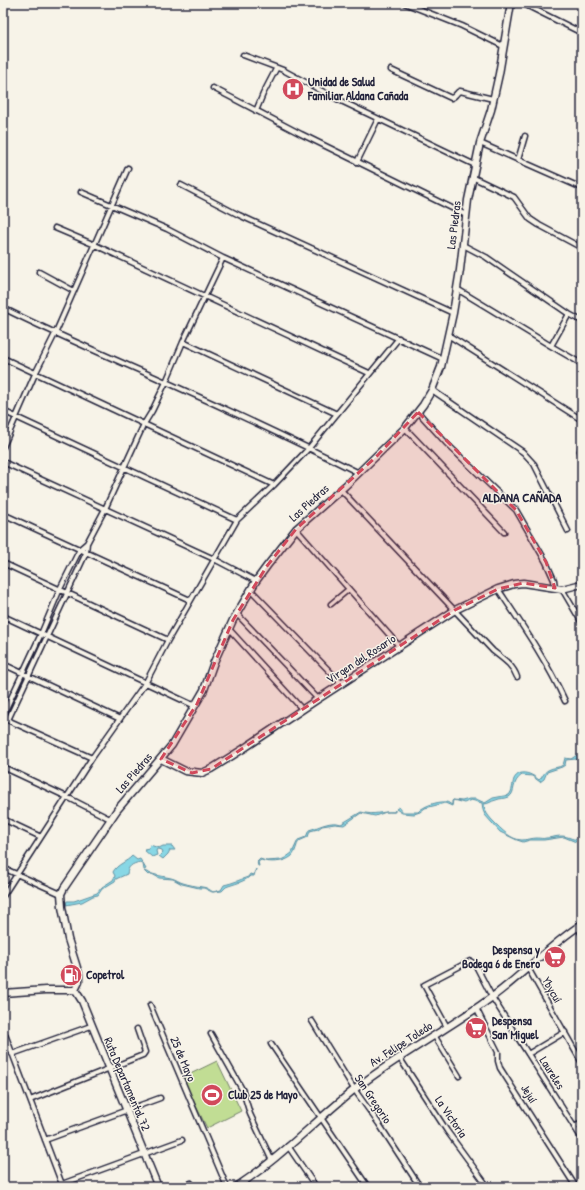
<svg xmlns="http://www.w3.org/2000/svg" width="585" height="1190" font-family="'Patrick Hand',sans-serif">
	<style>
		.green { fill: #c1dd94; stroke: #728068 }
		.water { fill: #88d7e5; stroke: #5f8fa1 }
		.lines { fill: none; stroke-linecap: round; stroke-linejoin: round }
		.street-casing { stroke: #22223b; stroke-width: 7 }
		.secondary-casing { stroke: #22223b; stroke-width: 9 }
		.street { stroke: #f7f3e8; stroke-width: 4 }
		.secondary { stroke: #f7f3e8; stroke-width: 6 }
		.marked { fill: #d1495b; fill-opacity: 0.2; stroke: #d1495b; stroke-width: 3; stroke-dasharray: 8 5; stroke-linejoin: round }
		.labels { text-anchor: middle; stroke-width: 3; stroke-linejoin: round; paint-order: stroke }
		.poi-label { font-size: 12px; font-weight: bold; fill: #22223b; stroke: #f7f3e8; text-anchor: start }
		.street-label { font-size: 12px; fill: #22223b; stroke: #f7f3e8 }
		.neighbourhood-label { font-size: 13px; font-weight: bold; fill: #22223b; stroke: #f7f3e8 }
	</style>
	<rect width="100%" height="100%" fill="#f7f3e8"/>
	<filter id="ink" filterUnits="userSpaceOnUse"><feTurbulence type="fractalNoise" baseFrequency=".025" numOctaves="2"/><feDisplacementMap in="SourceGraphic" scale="8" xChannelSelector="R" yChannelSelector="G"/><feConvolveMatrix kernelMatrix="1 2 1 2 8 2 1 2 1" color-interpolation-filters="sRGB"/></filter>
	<g filter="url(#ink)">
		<path class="green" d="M217,1061L241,1111L207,1128L182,1078Z"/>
		<path class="water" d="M577,755L582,756V760L580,762L576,759L566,760L565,765L562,767L547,772L544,779L540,782L532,776L522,775C511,782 516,793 509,797C505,799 500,798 496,800C491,801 489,804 484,804C484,811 489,817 494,822C501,829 511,840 522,840C527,840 532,838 537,838C540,838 543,839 546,838C551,838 556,836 561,836C570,836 572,841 582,839V841L576,842L564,837L544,840H530L523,842L517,840L500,832L485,815L483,810L482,803L471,800L464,803L453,800L452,806L445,803L425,808L420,812L414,814L402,813L396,809L399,807L403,812H418C423,806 438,801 446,802C448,802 450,804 452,805V801L453,800L462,801L469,799H476L485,803L493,798L509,795C513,790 512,785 514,779C520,768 532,774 539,780C543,777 543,773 548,770C553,767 559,768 563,765L565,758L571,759Z
			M395,810V812H386L375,816L361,813L344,825L335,824L322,826L318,829L310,831L308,837L299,841C296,845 296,852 292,856C284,863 269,863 261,860L258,862L259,866H258L257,862L260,859L266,861L281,860L285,858L292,853L298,840L306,837L309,830C319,827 331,820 341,824L361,812C375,816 381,811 394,812Z
			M150,845L159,848L163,846H172L175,850H170L168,854L163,859L159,856L163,852L162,850L157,849L156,851L157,855L152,857L144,850L149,849Z
			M132,856L137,860L140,859L146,869L144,870L143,864L140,862C132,864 128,866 127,874L116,879L115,881L102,889L98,895L93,896L82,902L66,905L67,901H74L97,893L102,887L113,880L115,876L113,872C117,864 127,862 132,856Z
			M256,869L254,876H250C245,882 233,884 226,887L222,891L212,892L204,888H199L182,884L173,879L159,878L152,874L148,875L144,871C152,875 162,876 171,878C176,879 179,882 183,883C189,885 196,886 202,887C206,887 210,890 213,892L221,890L224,885C233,883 239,880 248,877L250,874L253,875Z"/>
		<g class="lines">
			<g class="street-casing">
				<path id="street" d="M404,3L462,26L503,46
					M522,3L582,33
					M243,55L283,70L335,98L475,165
					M391,70L451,98C456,97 456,92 460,91L493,99
					M213,88L301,134L466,215
					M256,111L263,94L276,69
					M480,143L582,188
					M518,160L525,136
					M357,162L378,119
					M472,177L514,197L530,219L539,225L582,248
					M181,185L239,215L453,313
					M81,192L167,229L223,258L443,359
					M55,228L95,245L369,373
					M463,245L486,257L569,314L582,321
					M39,272L74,291
					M457,289L551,346L569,314
					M3,308C57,335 112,358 166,382C231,411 295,441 359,473
					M448,335L582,420
					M183,342L337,414
					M551,346L582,364
					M3,358L274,485
					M432,390L523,452L534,464L568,531
					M3,411L237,520
					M418,412L446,443L516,510L546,562L554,580L555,588
					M405,428L504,532
					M582,442L580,451L582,457
					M3,447L35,374L55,334L128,168
					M3,462L214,559L256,581
					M341,490L493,651C503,659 513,665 517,677
					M3,514L190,600
					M296,529L400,647
					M3,563L168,640
					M498,589C522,625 547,661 565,701
					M562,589L582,623
					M251,590L342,684
					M331,604L349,589
					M237,614L318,699
					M3,616L195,706
					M229,629L302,709
					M3,664L120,719
					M3,715L41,634L60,589L80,549L87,543L105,509L144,424L152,411L166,382L183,342L223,258
					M3,718L92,758
					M8,720L86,553L87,543
					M3,767L67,797L110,819
					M3,819L41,837
					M3,868L61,894
					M3,896L92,758L146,682L168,640L237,520L274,485L309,448L399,338
					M578,927L582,935
					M528,968L582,1063
					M150,1005L227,1187
					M476,1008L498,1052V1061L500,1068L576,1187
					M312,1021L354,1089L379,1124L420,1187
					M447,1027L424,985L470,961L475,964L492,997L582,1139
					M3,1029L63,1187
					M211,1034L243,1091L250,1114L272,1161
					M434,1035L459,1076
					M271,1044L368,1187
					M12,1054L91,1026
					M528,1054L565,1032
					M399,1057L447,1131L488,1187
					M30,1100L143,1055L145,1052L137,1029
					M574,1127L582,1123
					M45,1140L160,1098
					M288,1146L316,1187
					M62,1184L182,1140
					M183,1187L191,1183"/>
			</g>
			<g class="secondary-casing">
				<path id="secondary" d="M161,759L185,771L202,773L211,769L243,749L318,699L455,610L498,589L514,584L523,583L562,589L582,584
					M75,990L79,982V974L68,939L62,907L61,894L64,888L117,810L172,745L204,690L214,662L233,620L256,581L267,566L296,529L345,486L405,428L423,405L432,390L441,367L453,313L460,270L468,200L480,143L491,110L499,74L511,3
					M75,990L82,1001L158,1187
					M3,993L46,990H75
					M236,1187C279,1159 315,1121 355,1089C397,1056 445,1031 488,1000C521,977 548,946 582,924"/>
			</g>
			<use href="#street" class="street"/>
			<use href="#secondary" class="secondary"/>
		</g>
	</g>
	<path class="marked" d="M418,412L516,510L546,562L555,588L523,583L498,589L455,610L211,769L192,773L161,759L197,704L233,620L267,566L296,529L376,457Z"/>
	<defs>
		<g id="hospital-disc" transform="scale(1.15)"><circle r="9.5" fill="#d1495b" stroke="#f7f3e8"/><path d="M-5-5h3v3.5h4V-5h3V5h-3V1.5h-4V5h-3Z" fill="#fff"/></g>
		<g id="supermarket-disc" transform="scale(1.15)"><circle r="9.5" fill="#d1495b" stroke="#f7f3e8"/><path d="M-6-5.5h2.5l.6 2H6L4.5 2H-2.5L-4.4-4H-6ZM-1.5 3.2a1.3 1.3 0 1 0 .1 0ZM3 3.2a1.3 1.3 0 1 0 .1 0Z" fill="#fff"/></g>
		<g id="fuel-disc" transform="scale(1.15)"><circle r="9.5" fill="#d1495b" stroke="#f7f3e8"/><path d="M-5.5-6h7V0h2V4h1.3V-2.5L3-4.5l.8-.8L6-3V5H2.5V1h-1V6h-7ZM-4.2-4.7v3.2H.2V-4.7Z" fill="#fff"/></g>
		<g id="stadium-disc" transform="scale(1.15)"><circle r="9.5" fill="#d1495b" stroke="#f7f3e8"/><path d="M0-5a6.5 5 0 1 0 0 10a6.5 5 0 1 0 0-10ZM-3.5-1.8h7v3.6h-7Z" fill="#fff"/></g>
	</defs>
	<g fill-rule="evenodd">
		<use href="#hospital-disc" x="293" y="89"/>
		<use href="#supermarket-disc" x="555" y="957"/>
		<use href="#fuel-disc" x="71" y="975"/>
		<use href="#supermarket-disc" x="476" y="1028"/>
		<use href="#stadium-disc" x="212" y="1095"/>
	</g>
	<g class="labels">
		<g class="poi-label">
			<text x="308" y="86">Unidad de Salud<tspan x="308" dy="14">Familiar Aldana Cañada</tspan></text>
			<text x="540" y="954" text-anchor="end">Despensa y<tspan x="540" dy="14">Bodega 6 de Enero</tspan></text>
			<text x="86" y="979">Copetrol</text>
			<text x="492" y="1025">Despensa<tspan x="492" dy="14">San Miguel</tspan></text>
			<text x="228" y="1099">Club 25 de Mayo</text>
		</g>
		<g class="street-label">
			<text transform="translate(454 225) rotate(-83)" y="4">Las Piedras</text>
			<text transform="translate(309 503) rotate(-42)" y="4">Las Piedras</text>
			<text transform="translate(361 659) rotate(-33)" y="4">Virgen del Rosario</text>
			<text transform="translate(134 773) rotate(-49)" y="4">Las Piedras</text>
			<text transform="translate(552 990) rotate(60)" y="4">Ybycuí</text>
			<text transform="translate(401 1044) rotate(-33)" y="4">Av. Felipe Toledo</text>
			<text transform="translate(183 1059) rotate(67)" y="4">25 de Mayo</text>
			<text transform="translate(552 1073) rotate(58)" y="4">Laureles</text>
			<text transform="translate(127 1084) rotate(67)" y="4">Ruta Departamental 72</text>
			<text transform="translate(529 1094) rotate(58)" y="4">Jejuí</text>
			<text transform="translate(373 1099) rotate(56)" y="4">San Gregorio</text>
			<text transform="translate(451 1117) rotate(56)" y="4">La Victoria</text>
		</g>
		<g class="neighbourhood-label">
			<text x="522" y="502">ALDANA CAÑADA</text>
		</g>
	</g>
	<rect width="585" height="1190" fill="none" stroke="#f7f3e8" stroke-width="16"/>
	<rect x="8" y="8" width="569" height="1174" fill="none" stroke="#22223b" stroke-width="1.5" filter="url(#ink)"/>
</svg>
